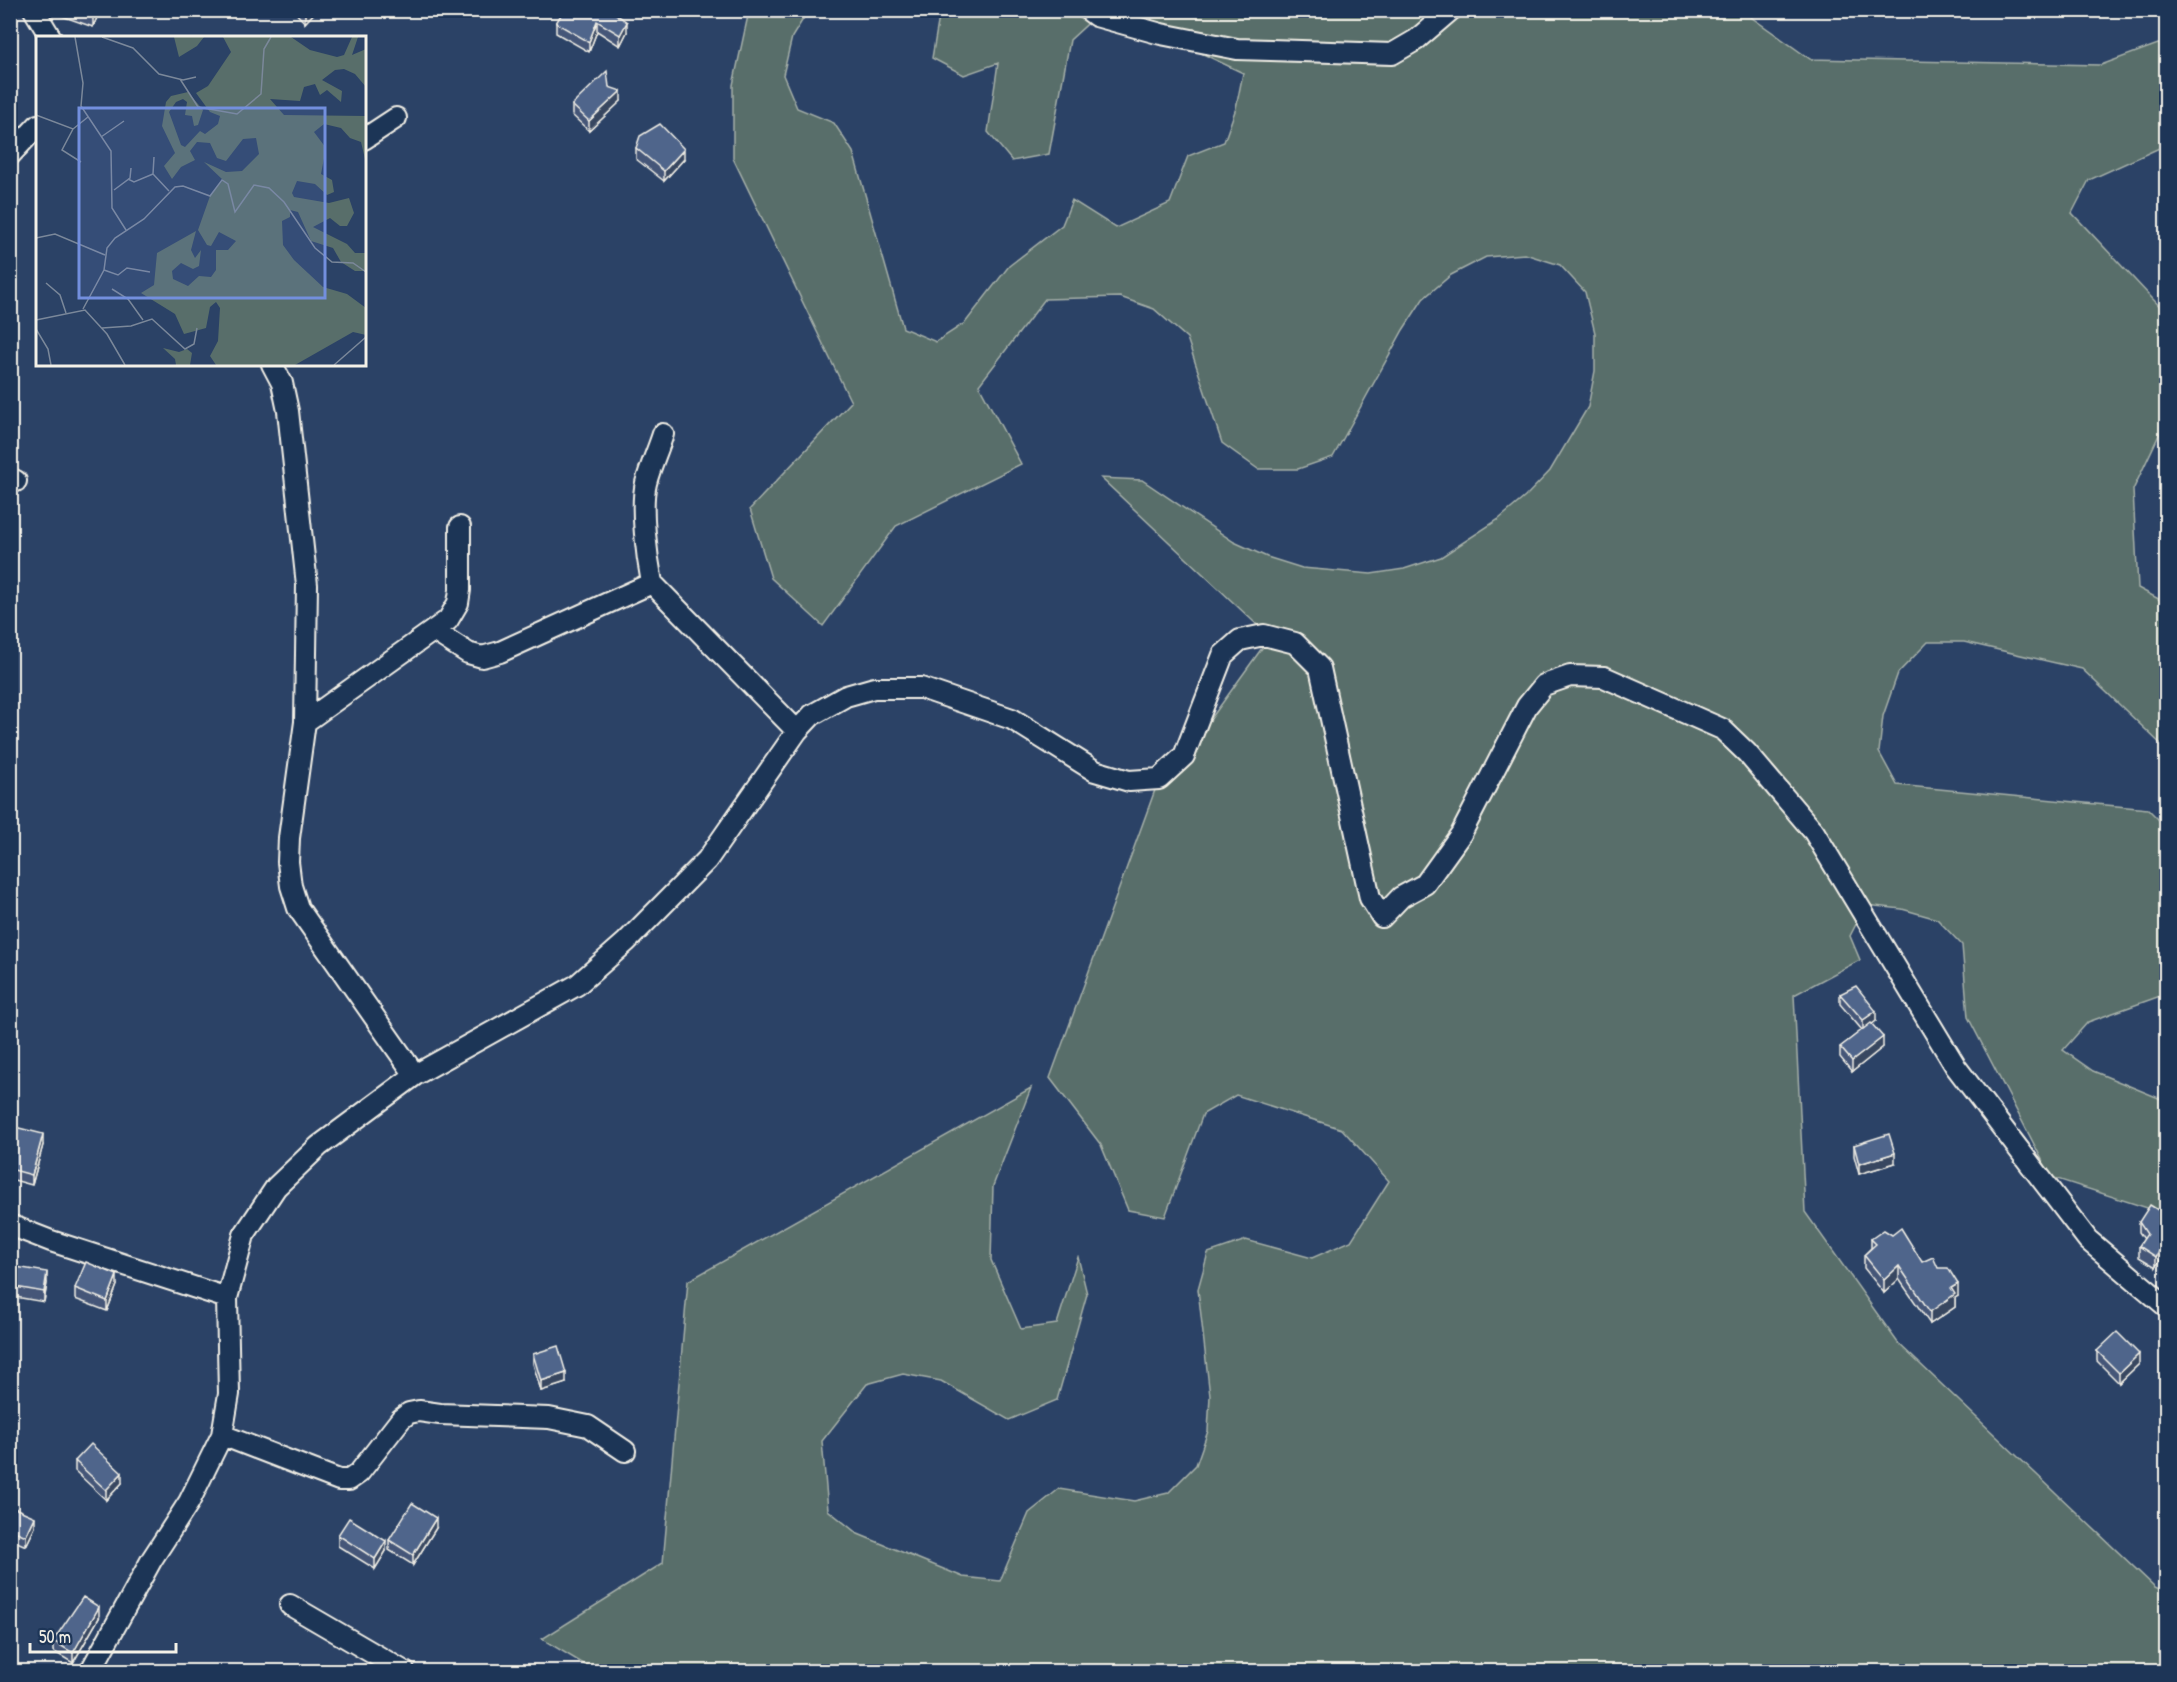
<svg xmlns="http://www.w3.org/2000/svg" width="2177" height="1682" font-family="'Patrick Hand',sans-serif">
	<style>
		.green { fill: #586e6a; stroke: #a6b0a9; stroke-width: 1.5 }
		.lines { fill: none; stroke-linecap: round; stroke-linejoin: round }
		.minor-casing { stroke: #f4f1e8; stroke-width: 24 }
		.minor { stroke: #1d3557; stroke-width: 20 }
		.wall { fill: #445778; stroke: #f4f1e8; stroke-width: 1.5 }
		.shaded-wall { fill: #374761; stroke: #f4f1e8; stroke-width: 1.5 }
		.building { fill: #4f658b; stroke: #f4f1e8; stroke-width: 1.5 }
		.inset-road { fill: none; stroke: #7b889a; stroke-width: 1.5 }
		.view { fill: #738fde; fill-opacity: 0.15; stroke: #738fde; stroke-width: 3 }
		.inset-edge { fill: none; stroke: #f4f1e8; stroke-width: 3 }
	</style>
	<rect width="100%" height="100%" fill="#2b4266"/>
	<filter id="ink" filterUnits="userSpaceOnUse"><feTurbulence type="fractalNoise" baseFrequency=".0167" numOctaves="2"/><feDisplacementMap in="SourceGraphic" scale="12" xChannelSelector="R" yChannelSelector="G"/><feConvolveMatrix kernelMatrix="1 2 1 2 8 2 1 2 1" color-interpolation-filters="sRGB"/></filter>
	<g filter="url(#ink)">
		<path class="green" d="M1088,10L1096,16L1070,40L1049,154L1012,161L988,132L998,63L964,75L932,58L940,11Z
			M749,11H808L792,37L783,75L797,108L834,123L853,152L903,328L936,342L965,323L1009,266L1062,225L1072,200L1116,228L1170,203L1188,156L1224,142L1236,108L1243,73L1161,34L1147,11H1745L1748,15L1810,59L2101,65L2158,44L2166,47V145L2089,180L2072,213L2166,313V420L2133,490L2138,588L2166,603V749L2082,669L1964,642H1928L1898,673L1883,716L1879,752L1897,785L2148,809L2166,827V994L2088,1022L2063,1050L2093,1071L2166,1101V1214L2051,1177L1968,1017L1962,945L1937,919L1902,909L1866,905L1850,936L1860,960L1794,995L1805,1212L1898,1343L2155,1587L2166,1592V1671L597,1672L542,1639L663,1563L688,1281L1031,1088L993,1186L991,1260L1021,1329L1057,1324L1078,1257L1087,1294L1057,1400L1009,1420L941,1381L903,1374L867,1384L822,1441L828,1510L858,1534L963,1577L1000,1581L1029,1513L1059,1489L1134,1501L1168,1493L1196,1465L1208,1431L1210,1396L1198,1289L1208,1253L1246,1240L1312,1258L1351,1241L1389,1181L1342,1129L1236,1095L1203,1114L1165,1217L1128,1210L1101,1145L1050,1078L1159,779L1184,756L1270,637L1101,478L1142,480L1234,542L1267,557L1302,568L1371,574L1404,569L1441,557L1499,519L1525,497L1550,471L1588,407L1595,371V333L1585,292L1560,265L1525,254L1486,257L1451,275L1423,299L1403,330L1333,457L1298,469H1258L1222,443L1187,338L1154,309L1120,297L1045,299L979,385L1021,464L896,526L823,626L771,578L750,509L851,402L733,158V85Z"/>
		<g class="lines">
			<g class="minor-casing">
				<path id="minor" d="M34,10L51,38
					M1088,10L1096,16L1161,34L1237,49L1392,54L1416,40L1451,10
					M364,139L396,118
					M10,155L38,125
					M272,364L282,383L288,411L307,585L305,722L289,838L288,862L291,886L298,908L415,1075
					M663,434C658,450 650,467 646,483C640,508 647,557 652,583L797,731
					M10,478L16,481
					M434,631L468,653L482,657L500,652L652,583
					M305,722L448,620L458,603L460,590V527
					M10,1225L51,1241L227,1298
					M222,1435L339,1480H349L359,1473L401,1419L409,1413L419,1411L440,1414L549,1418L588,1426L625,1451
					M290,1605L405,1672
					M90,1672L152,1559L189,1502L222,1435L229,1394L227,1298L244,1235L276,1187L319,1146L415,1075L577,985L626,942L707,860L797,731L812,715L846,696L874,688H921L1012,719L1095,771L1129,781L1159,779L1184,756L1223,655L1240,640L1264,635L1295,643L1320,668L1370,898L1382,917L1401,897L1425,884L1461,834L1527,706L1544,685L1570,676L1604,677L1722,729L1747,753L1814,832L1956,1067L2088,1240L2166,1306"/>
			</g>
			<use href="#minor" class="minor"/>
		</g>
		<path class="wall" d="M59,10H100L93,27L59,15Z
			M293,10H317L305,23Z
			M610,10L627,32L620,46L597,31L589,52L556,33V23Z
			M609,87L621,101L589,131L572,115V105Z
			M636,148L684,159L664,181L636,159Z
			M1840,994L1876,1021L1872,1024L1883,1047L1852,1072L1840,1057V1047L1862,1030L1840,1004Z
			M10,1129L43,1145L32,1185L10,1179Z
			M1854,1145L1895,1163L1859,1174L1854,1156Z
			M2166,1215L2156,1267L2139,1257V1246L2144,1239L2139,1232V1222Z
			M1871,1239L1922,1262L1938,1268L1958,1296L1955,1298V1307L1930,1324L1899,1279L1884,1293L1864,1268V1255L1871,1248Z
			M10,1266L47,1283L44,1302L10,1296Z
			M117,1285L107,1311L75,1299V1288Z
			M2097,1351L2139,1364L2119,1383L2097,1361Z
			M533,1354L566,1383L541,1391L533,1364Z
			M75,1461L122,1483L106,1500L75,1471Z
			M10,1506L35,1527L26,1546L10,1539Z
			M436,1528L413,1565L389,1550V1540Z
			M338,1535L386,1551L375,1569L338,1546Z
			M99,1618L73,1663L53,1651V1641Z"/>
		<path class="shaded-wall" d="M96,10H100L93,27V17Z
			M307,10H317L305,23V13Z
			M597,21V31L589,52V42Z
			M627,22V32L620,46V35Z
			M621,91V101L589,131V121Z
			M684,149V159L664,181V171Z
			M1876,1011V1021L1863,1031V1020Z
			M1883,1037V1047L1852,1072V1061Z
			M43,1134V1145L32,1185V1175Z
			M1895,1153V1163L1859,1174V1164Z
			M2166,1240V1250L2156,1267V1257Z
			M1899,1266V1279L1884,1293V1280Z
			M47,1272V1283L44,1302V1292Z
			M117,1275V1285L107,1311V1301Z
			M1958,1284V1296L1955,1298V1307L1930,1324V1312L1951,1288Z
			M2139,1354V1364L2119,1383V1373Z
			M566,1373V1383L541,1391V1381Z
			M122,1473V1483L106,1500V1490Z
			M35,1517V1527L26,1546V1536Z
			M436,1518V1528L413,1565V1555Z
			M386,1541V1551L375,1569V1559Z
			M99,1607V1618L73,1663V1653Z"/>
		<path class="building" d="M75,10H96L93,17Z
			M564,10H610L627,22L620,35L597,21L589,42L556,23Z
			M607,71L609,87L621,91L589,121L572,105Z
			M660,124L684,149L664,171L636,148L640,136Z
			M1856,986L1876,1011L1863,1020L1840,994Z
			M1871,1023L1883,1037L1852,1061L1840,1047Z
			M11,1126L43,1134L32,1175L10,1169V1129Z
			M1889,1134L1895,1153L1859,1164L1854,1145Z
			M2150,1205L2166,1215V1240L2156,1257L2139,1246L2147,1234L2139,1222Z
			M1901,1228L1922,1262L1933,1257L1938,1268H1948L1958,1284L1951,1288L1955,1294L1930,1312L1899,1266L1884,1280L1864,1255L1876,1244L1871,1239L1884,1230L1892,1235Z
			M86,1262L117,1275L107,1301L75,1288Z
			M10,1266L47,1272L44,1292L10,1286Z
			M2117,1332L2139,1354L2119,1373L2097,1351Z
			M558,1346L566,1373L541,1381L533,1354Z
			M91,1444L122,1473L106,1490L75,1461Z
			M412,1503L436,1518L413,1555L389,1540Z
			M10,1506L35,1517L26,1536L10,1529Z
			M349,1518L386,1541L375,1559L338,1535Z
			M83,1597L99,1607L73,1653L53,1641Z"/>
	</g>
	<g transform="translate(36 36)">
		<rect width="330" height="330" fill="#2b4266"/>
		<path d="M138,1H168L161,10L143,21ZM187,1H255L274,14L301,21L308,19L316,1H322L316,19L330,13V51L319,38L308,33L299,34L286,44L306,55L305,66L291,54L284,59L279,48L268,51L264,65L234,63L248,79L330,80L329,123L325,106L314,102L305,92L288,88L278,96L290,112L285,138L296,144L298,156L291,159L279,148L261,145L256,157L258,161L293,167L313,162L318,177L311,190H304L294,182L277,191L311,208L319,217H330V235H319L305,226L297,212L275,205L262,176L254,174V181L246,185L247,209L258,224L287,251L311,258L330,272V299L317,296L259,329H180L174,320L182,305L184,272L180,266L174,271L170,292L148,298L139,278L105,257L118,249L121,217L160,195L155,214L159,222L165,214L163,230L157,233L145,227L136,235L137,243L152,250L163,240L175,241L180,234V214H192L200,205L183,196L175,210L171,209L162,194L174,160L187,144L168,126L190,136L206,135L223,118L220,102L207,103L190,125L181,122L174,107L161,106L154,115L159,124L145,131L136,143L128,130L139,117L126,90L130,66L135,60L152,56L167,74L162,89L158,90L156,80L149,79L151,66L147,63L140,66L133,76L145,109L149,111L164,95L169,98L182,88L184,80L174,76L160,57L172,50L195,16ZM127,312L143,316L151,313L156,317L154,329H140L139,323Z" fill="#586e6a"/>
		<path class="inset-road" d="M39,1L47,47L45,70L75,115L76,172L90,194M66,1L97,12L123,38L147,44L160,41M144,43L162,71L201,78L225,58L228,13L235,1M0,79L37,93L52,81M37,93L26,114L45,126M65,101L88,85M118,121L117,138L133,155M92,143L98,146L117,138M78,154L94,142L95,132M0,202L19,198L69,219M68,234L82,239L91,232L114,236M10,247L24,259L30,277M76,253L92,263L107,284M47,273L68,234L71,212L79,202L108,183L139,151L147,150L174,160L186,144L192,148L199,176L218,149L233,152L248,166L279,212L296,226L317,227L330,236M0,284L49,274L71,298L89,329M66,292L95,290L116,283L149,313L158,308L161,292M0,293L12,313L15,329M298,329L330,301"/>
		<path class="view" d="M43,72H289V262H43Z"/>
		<rect width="330" height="330" class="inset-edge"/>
	</g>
	<rect width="2177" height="1682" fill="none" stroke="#1d3557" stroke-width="36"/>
	<rect x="18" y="18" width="2141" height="1646" fill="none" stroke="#f4f1e8" stroke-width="2" filter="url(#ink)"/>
	<path d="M30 1643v9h146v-9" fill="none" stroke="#f4f1e8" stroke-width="3"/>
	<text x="39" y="1643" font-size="18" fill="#f4f1e8" stroke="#1d3557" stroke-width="4.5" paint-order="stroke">50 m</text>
</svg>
